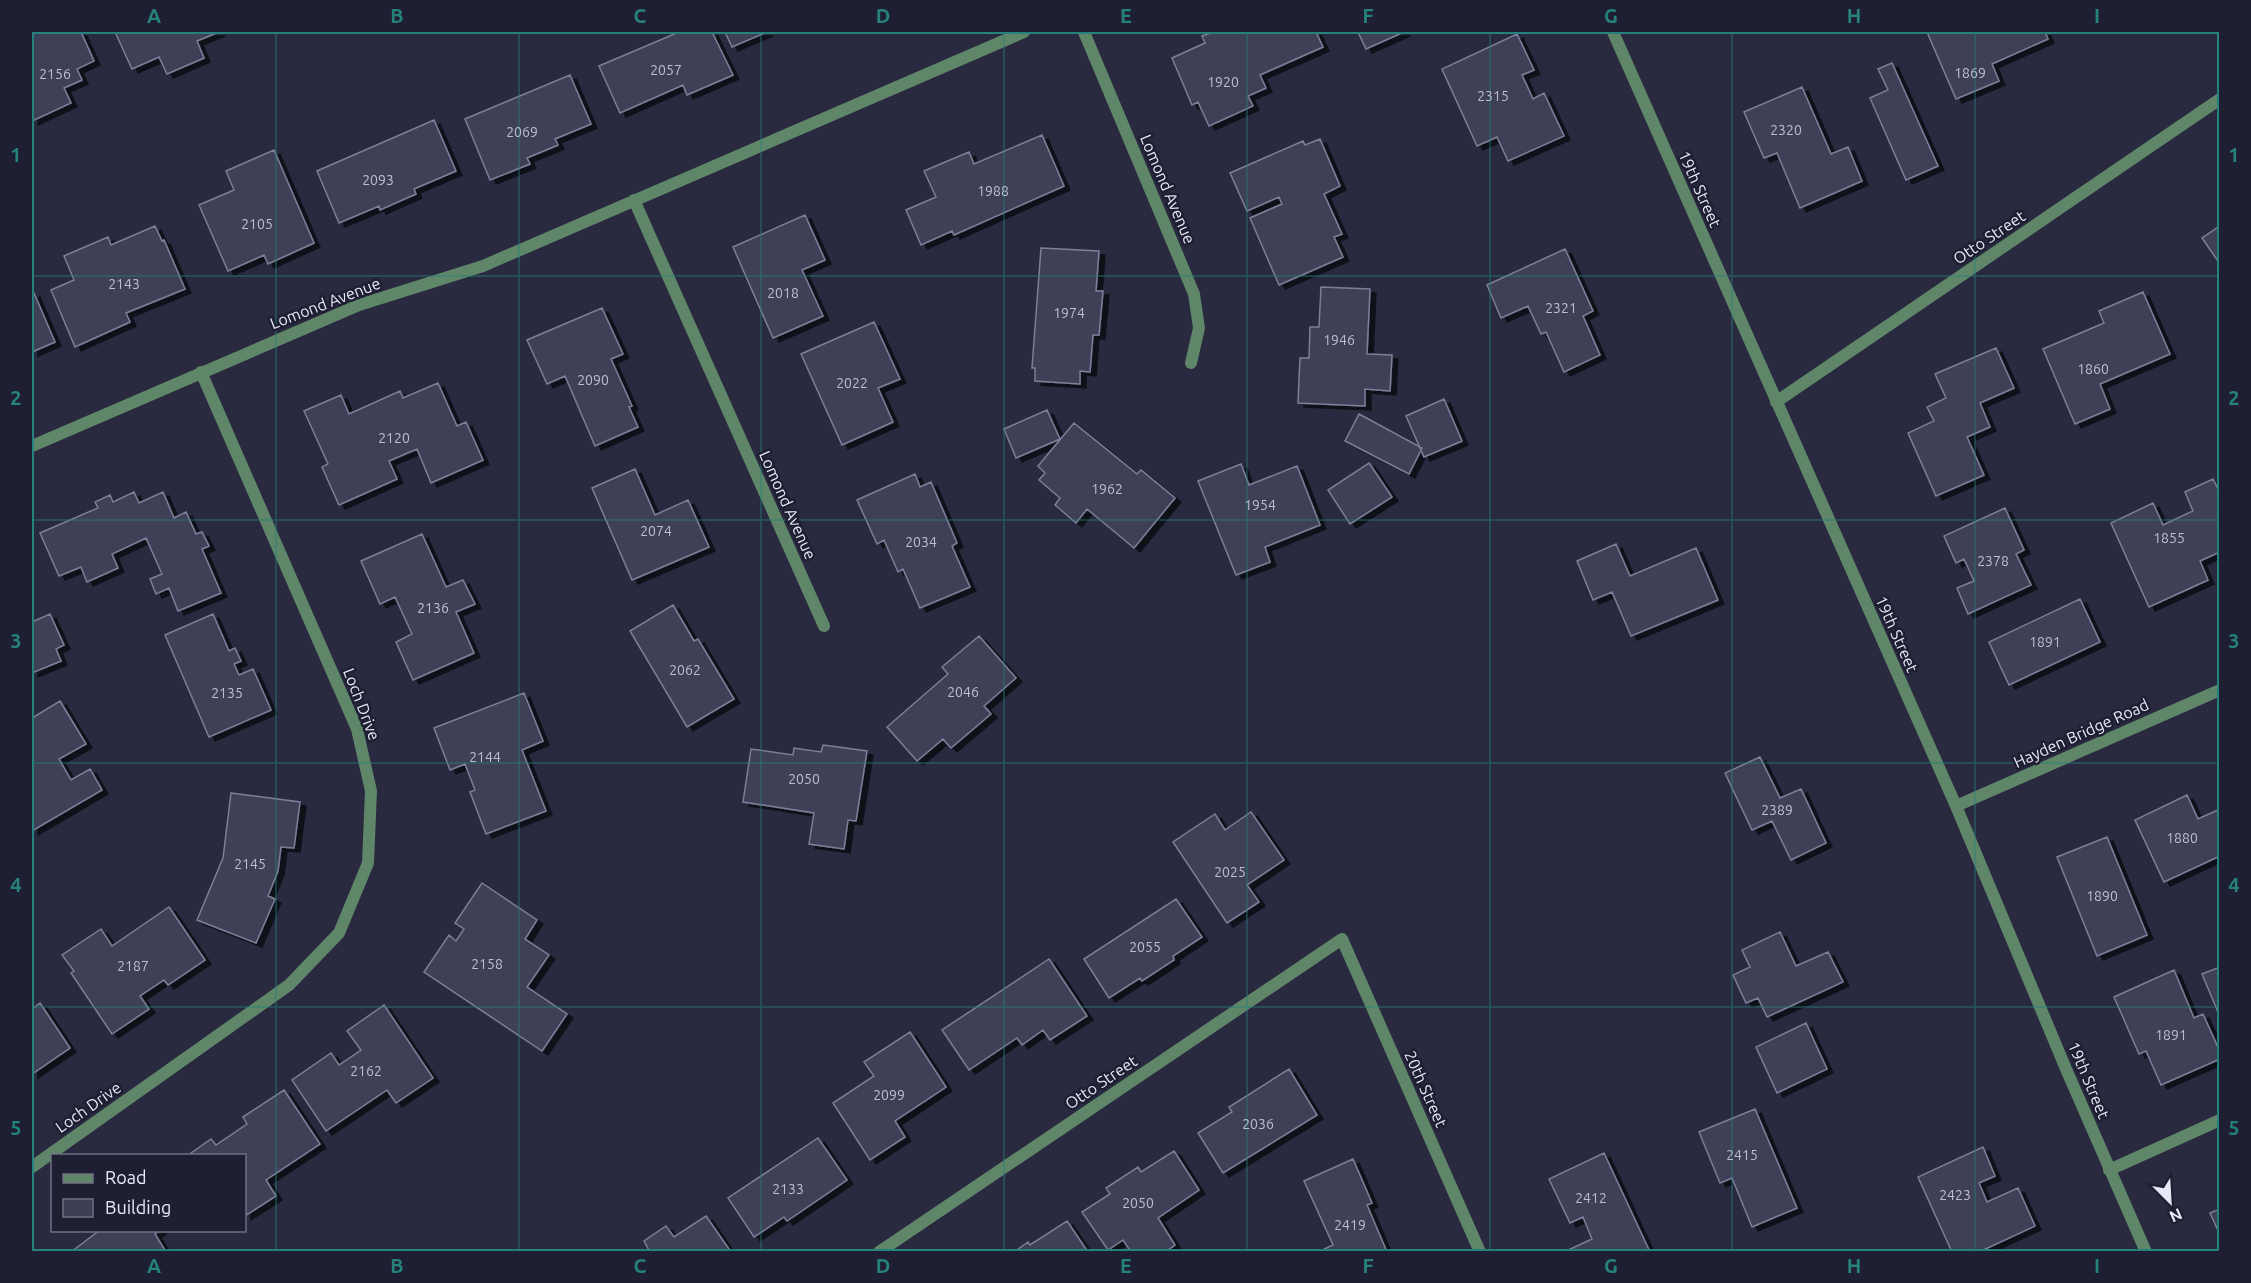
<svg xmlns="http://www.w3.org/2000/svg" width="2251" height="1283" font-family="Ubuntu,sans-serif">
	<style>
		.building { fill: #3e3f56; stroke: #7d7e98; stroke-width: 1.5; filter: url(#shadow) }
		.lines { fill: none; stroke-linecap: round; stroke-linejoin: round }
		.minor { stroke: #5f8668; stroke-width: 12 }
		.tertiary { stroke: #5f8668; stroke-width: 12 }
		.grid { fill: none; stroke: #25827c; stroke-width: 1.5; stroke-opacity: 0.55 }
		.labels { text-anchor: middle; stroke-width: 5; stroke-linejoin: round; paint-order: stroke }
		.number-label { font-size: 14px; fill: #bebecf }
		.street-label { font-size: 16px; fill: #e8e9f7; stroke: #1f1f34 }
		.neatline { fill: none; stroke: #25827c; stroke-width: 2 }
		.grid-label { font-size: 20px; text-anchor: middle; font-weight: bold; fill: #25827c }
	</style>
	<defs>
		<filter id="shadow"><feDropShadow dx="6" dy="4" stdDeviation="0" flood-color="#0009"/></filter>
	</defs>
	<rect width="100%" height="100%" fill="#29293f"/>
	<path class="building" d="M32,32H81L94,61L77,69L82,80L64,88L71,103L32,121Z
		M115,32H219L197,41L204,58L167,74L159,57L132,69Z
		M679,32H712L733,75L687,95L683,85L620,113L599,66Z
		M725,32H767L732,47Z
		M1214,32H1316L1323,47L1260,75L1266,88L1248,96L1253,106L1209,126L1198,102L1192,105L1172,58L1205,43L1202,36Z
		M1358,32H1404L1366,49Z
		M1927,32H2045L2048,39L1992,64L1999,81L1956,99Z
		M1517,34L1534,70L1522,75L1533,99L1544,93L1564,136L1508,161L1497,137L1477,146L1442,69Z
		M1892,63L1938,166L1906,180L1870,98L1888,90L1878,69Z
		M570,75L591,124L555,139L558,145L527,158L530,164L490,180L465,119Z
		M1802,87L1831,154L1848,147L1862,181L1800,208L1777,153L1764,158L1744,112Z
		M434,120L456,171L414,189L416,194L380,210L379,206L339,223L317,171Z
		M1042,135L1064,186L954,235L952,231L921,245L906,210L936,197L924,171L969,152L974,164Z
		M1320,139L1340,186L1324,194L1342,234L1334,237L1343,257L1279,285L1250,218L1282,204L1279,197L1247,211L1230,173L1303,141L1305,145Z
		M274,150L314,243L268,264L264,255L228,271L199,205L234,190L226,171Z
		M805,215L825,260L802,270L823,316L773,338L733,247Z
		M155,226L162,241L164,240L185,289L126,313L130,322L75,347L51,290L74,280L64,256L108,237L111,245Z
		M2220,226V264L2202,238Z
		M1041,248L1099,251L1096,291H1103L1099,335H1093L1090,372L1080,371V384L1035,381V368H1032Z
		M1565,249L1593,311L1583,316L1600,355L1564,372L1546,332L1541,334L1528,306L1501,318L1487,285Z
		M1321,287L1370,289L1367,354L1392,355L1390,391L1365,389V406L1298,403L1300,358H1309L1310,327H1319Z
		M2143,292L2170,354L2100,384L2110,409L2075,424L2043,349L2104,323L2099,311Z
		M34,293L55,342L32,352V294Z
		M602,308L623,354L611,359L632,406L629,407L638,427L595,446L565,376L547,384L527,340Z
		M874,322L900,379L878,388L893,422L842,445L801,354Z
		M1996,348L2014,388L1980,403L1990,427L1967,437L1984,475L1936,496L1908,433L1934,421L1927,407L1946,398L1935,374Z
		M438,383L457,426L466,422L483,460L431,483L417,449L389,461L397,479L339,505L322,467L328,464L304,411L341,395L349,414L400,391L403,398Z
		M1444,399L1462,441L1424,457L1406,416Z
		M1047,410L1060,439L1016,458L1004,429Z
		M1359,414L1422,448L1409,474L1345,441Z
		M1074,423L1137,474L1141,470L1175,498L1134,548L1087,509L1076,523L1055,505L1060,498L1039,480L1045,473L1038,466Z
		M1369,463L1392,497L1350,524L1328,490Z
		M1241,464L1249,485L1297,466L1320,525L1265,547L1270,562L1236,575L1198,481Z
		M635,469L655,515L688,500L709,547L632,580L592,488Z
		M915,474L920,487L931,482L957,543L952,546L970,587L920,608L903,569L898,572L884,540L877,544L857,500Z
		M2213,479L2220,493V552L2200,561L2208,580L2149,607L2111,523L2153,503L2163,525L2193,511L2185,492Z
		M134,492L139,503L163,492L174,518L186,512L196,534L202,532L209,546L202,549L221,593L178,611L169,588L156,594L150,579L162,574L146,538L112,554L118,568L87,582L81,567L59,576L40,533L98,508L95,502L110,495L113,502Z
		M2005,508L2024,550L2016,554L2031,585L1968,614L1957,588L1974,581L1964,559L1956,563L1944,536Z
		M422,534L446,587L463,580L475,604L456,612L474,653L413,680L396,642L412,634L395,597L380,604L361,561Z
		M1616,544L1630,576L1696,548L1718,600L1631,636L1612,592L1593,600L1577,561Z
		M2080,599L2100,642L2009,685L1989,642Z
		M673,605L694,641L698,639L734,699L687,727L630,631Z
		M50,614L64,645L56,649L61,661L32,673V622Z
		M213,614L229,651L235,648L241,661L234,664L239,675L253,669L271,710L209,737L165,635Z
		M979,636L1016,678L984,706L991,714L951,748L943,739L917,761L887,727L948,674L942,667Z
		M524,693L543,741L522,750L546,811L486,834L470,792L475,790L465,764L450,770L434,728Z
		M60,701L86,744L59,759L71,780L90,769L102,790L32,831V713L34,717Z
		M823,745L867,751L856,821L848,820L844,849L809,844L814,813L743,802L751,749L793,755L794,748L821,752Z
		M1760,757L1780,798L1801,789L1826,843L1791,860L1772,821L1752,830L1725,773Z
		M231,793L300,802L294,848L281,847L278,871L268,896L275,899L256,943L197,920L223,858Z
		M2187,795L2198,819L2220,809V856L2164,882L2135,820Z
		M1251,812L1284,860L1247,885L1259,902L1227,923L1173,842L1215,814L1225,830Z
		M2107,837L2147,935L2097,956L2057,857Z
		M482,883L537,920L525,939L549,955L527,987L567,1014L542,1051L424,972L449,935L456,941L464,929L455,923Z
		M1176,899L1202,937L1173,956L1174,960L1142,981L1140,978L1109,998L1084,959Z
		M169,907L205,960L168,985L164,980L140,996L149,1009L112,1034L71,973L74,971L62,955L101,929L112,946Z
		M1780,932L1796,966L1828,952L1843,982L1767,1017L1758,998L1746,1003L1733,975L1750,967L1742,950Z
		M1049,959L1087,1016L1050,1040L1043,1030L1022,1045L1017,1038L969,1070L942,1030Z
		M2220,967V1017L2202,974Z
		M2174,970L2194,1018L2203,1014L2220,1052V1059L2161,1085L2146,1051L2139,1054L2114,997Z
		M40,1003L70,1048L32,1074V1009Z
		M384,1005L433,1078L396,1103L387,1090L326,1131L292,1080L331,1053L339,1065L361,1050L347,1031Z
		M1806,1023L1827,1069L1777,1093L1756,1047Z
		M910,1032L946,1087L895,1121L905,1137L870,1160L833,1103L874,1076L864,1062Z
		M1289,1069L1317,1115L1223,1173L1198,1133L1232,1112L1229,1107Z
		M284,1090L320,1144L266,1180L276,1196L245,1216L244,1156H187L211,1139L216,1145L247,1124L243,1117Z
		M1755,1109L1797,1208L1752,1227L1732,1178L1720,1183L1699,1132Z
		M818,1138L847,1180L787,1221L784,1217L754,1237L728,1198Z
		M1983,1147L1995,1176L1979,1183L1987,1202L2018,1188L2035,1226L1979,1252H1952L1918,1177Z
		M1174,1151L1199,1190L1158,1218L1175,1245L1165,1252H1131L1123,1240L1108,1250L1082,1212L1110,1194L1106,1188L1138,1167L1141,1172Z
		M1604,1153L1650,1252H1569L1568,1250L1592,1239L1583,1217L1570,1223L1549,1179Z
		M1353,1159L1372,1203L1367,1205L1387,1252H1318L1333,1245L1304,1181Z
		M2220,1209V1235L2210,1213Z
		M706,1216L731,1252H650L644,1241L666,1226L674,1237Z
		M1067,1221L1088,1252H1014L1028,1242L1030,1245Z
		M100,1230H160L155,1234L166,1252H71Z"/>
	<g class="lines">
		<path class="minor" d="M1084,32L1194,294L1199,328L1191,363
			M634,200L824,626
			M1776,402L2220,99
			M32,446L359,305L483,266L1024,32
			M32,1167L289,985L339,933L368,863L371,791L357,729L201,372
			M2109,1170L2220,1120
			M879,1252L1342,939L1480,1252"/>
		<path class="tertiary" d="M1613,32L1956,806L2066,1069L2146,1252
			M1956,806L2220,690"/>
	</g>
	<path class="grid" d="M276,32V1252M519,32V1252M761,32V1252M1004,32V1252M1247,32V1252M1490,32V1252M1732,32V1252M1975,32V1252M32,276H2220M32,520H2220M32,763H2220M32,1007H2220"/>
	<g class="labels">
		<g class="number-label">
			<text x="666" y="75">2057</text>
			<text x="1970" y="78">1869</text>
			<text x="55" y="79">2156</text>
			<text x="1223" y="87">1920</text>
			<text x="1493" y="101">2315</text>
			<text x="1786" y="135">2320</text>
			<text x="522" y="137">2069</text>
			<text x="378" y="185">2093</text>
			<text x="993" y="196">1988</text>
			<text x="257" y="229">2105</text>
			<text x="124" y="289">2143</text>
			<text x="783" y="298">2018</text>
			<text x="1561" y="313">2321</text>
			<text x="1069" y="318">1974</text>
			<text x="1339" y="345">1946</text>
			<text x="2093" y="374">1860</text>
			<text x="593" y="385">2090</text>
			<text x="852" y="388">2022</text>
			<text x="394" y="443">2120</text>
			<text x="1107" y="494">1962</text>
			<text x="1260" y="510">1954</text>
			<text x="656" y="536">2074</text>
			<text x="2169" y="543">1855</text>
			<text x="921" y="547">2034</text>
			<text x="1993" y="566">2378</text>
			<text x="433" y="613">2136</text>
			<text x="2045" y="647">1891</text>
			<text x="685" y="675">2062</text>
			<text x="963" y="697">2046</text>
			<text x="227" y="698">2135</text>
			<text x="485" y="762">2144</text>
			<text x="804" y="784">2050</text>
			<text x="1777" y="815">2389</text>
			<text x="2182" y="843">1880</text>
			<text x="250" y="869">2145</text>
			<text x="1230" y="877">2025</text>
			<text x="2102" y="901">1890</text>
			<text x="1145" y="952">2055</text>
			<text x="487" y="969">2158</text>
			<text x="133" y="971">2187</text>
			<text x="2171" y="1040">1891</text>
			<text x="366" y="1076">2162</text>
			<text x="889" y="1100">2099</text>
			<text x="1258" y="1129">2036</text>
			<text x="1742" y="1160">2415</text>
			<text x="788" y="1194">2133</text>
			<text x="1955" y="1200">2423</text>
			<text x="1591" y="1203">2412</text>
			<text x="1138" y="1208">2050</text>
			<text x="1350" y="1230">2419</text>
		</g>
		<g class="street-label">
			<text transform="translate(1168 189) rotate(67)" y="6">Lomond Avenue</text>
			<text transform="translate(1700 189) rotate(66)" y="6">19th Street</text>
			<text transform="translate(1989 237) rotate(-34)" y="6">Otto Street</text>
			<text transform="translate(325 303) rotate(-21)" y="6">Lomond Avenue</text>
			<text transform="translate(788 505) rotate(66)" y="6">Lomond Avenue</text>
			<text transform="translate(1897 634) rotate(66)" y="6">19th Street</text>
			<text transform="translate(362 704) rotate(69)" y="6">Loch Drive</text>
			<text transform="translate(2081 733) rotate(-24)" y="6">Hayden Bridge Road</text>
			<text transform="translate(2089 1080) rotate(67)" y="6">19th Street</text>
			<text transform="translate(1101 1082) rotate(-34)" y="6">Otto Street</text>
			<text transform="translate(1426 1089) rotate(66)" y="6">20th Street</text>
			<text transform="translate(88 1107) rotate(-35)" y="6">Loch Drive</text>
		</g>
	</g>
	<rect width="2251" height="1283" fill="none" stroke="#1f1f34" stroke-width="66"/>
	<rect x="51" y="1154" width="195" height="78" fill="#1f1f34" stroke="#6f7082" stroke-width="1.5"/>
	<rect x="63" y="1174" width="30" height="9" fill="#5f8668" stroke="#6f7082" stroke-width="1.5"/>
	<text x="105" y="1184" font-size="18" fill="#e8e9f7">Road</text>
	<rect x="63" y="1199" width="30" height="18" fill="#3e3f56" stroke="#6f7082" stroke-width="1.5"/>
	<text x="105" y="1214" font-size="18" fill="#e8e9f7">Building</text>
	<g transform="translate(2170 1202) rotate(156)" stroke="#1f1f34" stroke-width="4.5" paint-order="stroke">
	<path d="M0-4.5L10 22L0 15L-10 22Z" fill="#e8e9f7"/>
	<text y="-9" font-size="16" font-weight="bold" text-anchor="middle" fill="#e8e9f7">N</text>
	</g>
	<rect x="33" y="33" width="2185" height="1217" class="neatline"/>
	<g class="grid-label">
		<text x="154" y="23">A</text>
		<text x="397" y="23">B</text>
		<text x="640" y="23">C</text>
		<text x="883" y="23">D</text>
		<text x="1126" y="23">E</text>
		<text x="1368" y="23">F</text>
		<text x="1611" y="23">G</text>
		<text x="1854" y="23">H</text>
		<text x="2097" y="23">I</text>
		<text x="16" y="162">1</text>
		<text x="2234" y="162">1</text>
		<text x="16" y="405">2</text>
		<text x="2234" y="405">2</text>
		<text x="16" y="648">3</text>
		<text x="2234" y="648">3</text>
		<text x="16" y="892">4</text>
		<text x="2234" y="892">4</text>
		<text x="16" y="1135">5</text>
		<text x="2234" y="1135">5</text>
		<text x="154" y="1273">A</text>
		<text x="397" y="1273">B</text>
		<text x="640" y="1273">C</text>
		<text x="883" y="1273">D</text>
		<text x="1126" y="1273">E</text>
		<text x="1368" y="1273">F</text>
		<text x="1611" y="1273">G</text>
		<text x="1854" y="1273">H</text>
		<text x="2097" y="1273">I</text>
	</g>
</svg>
